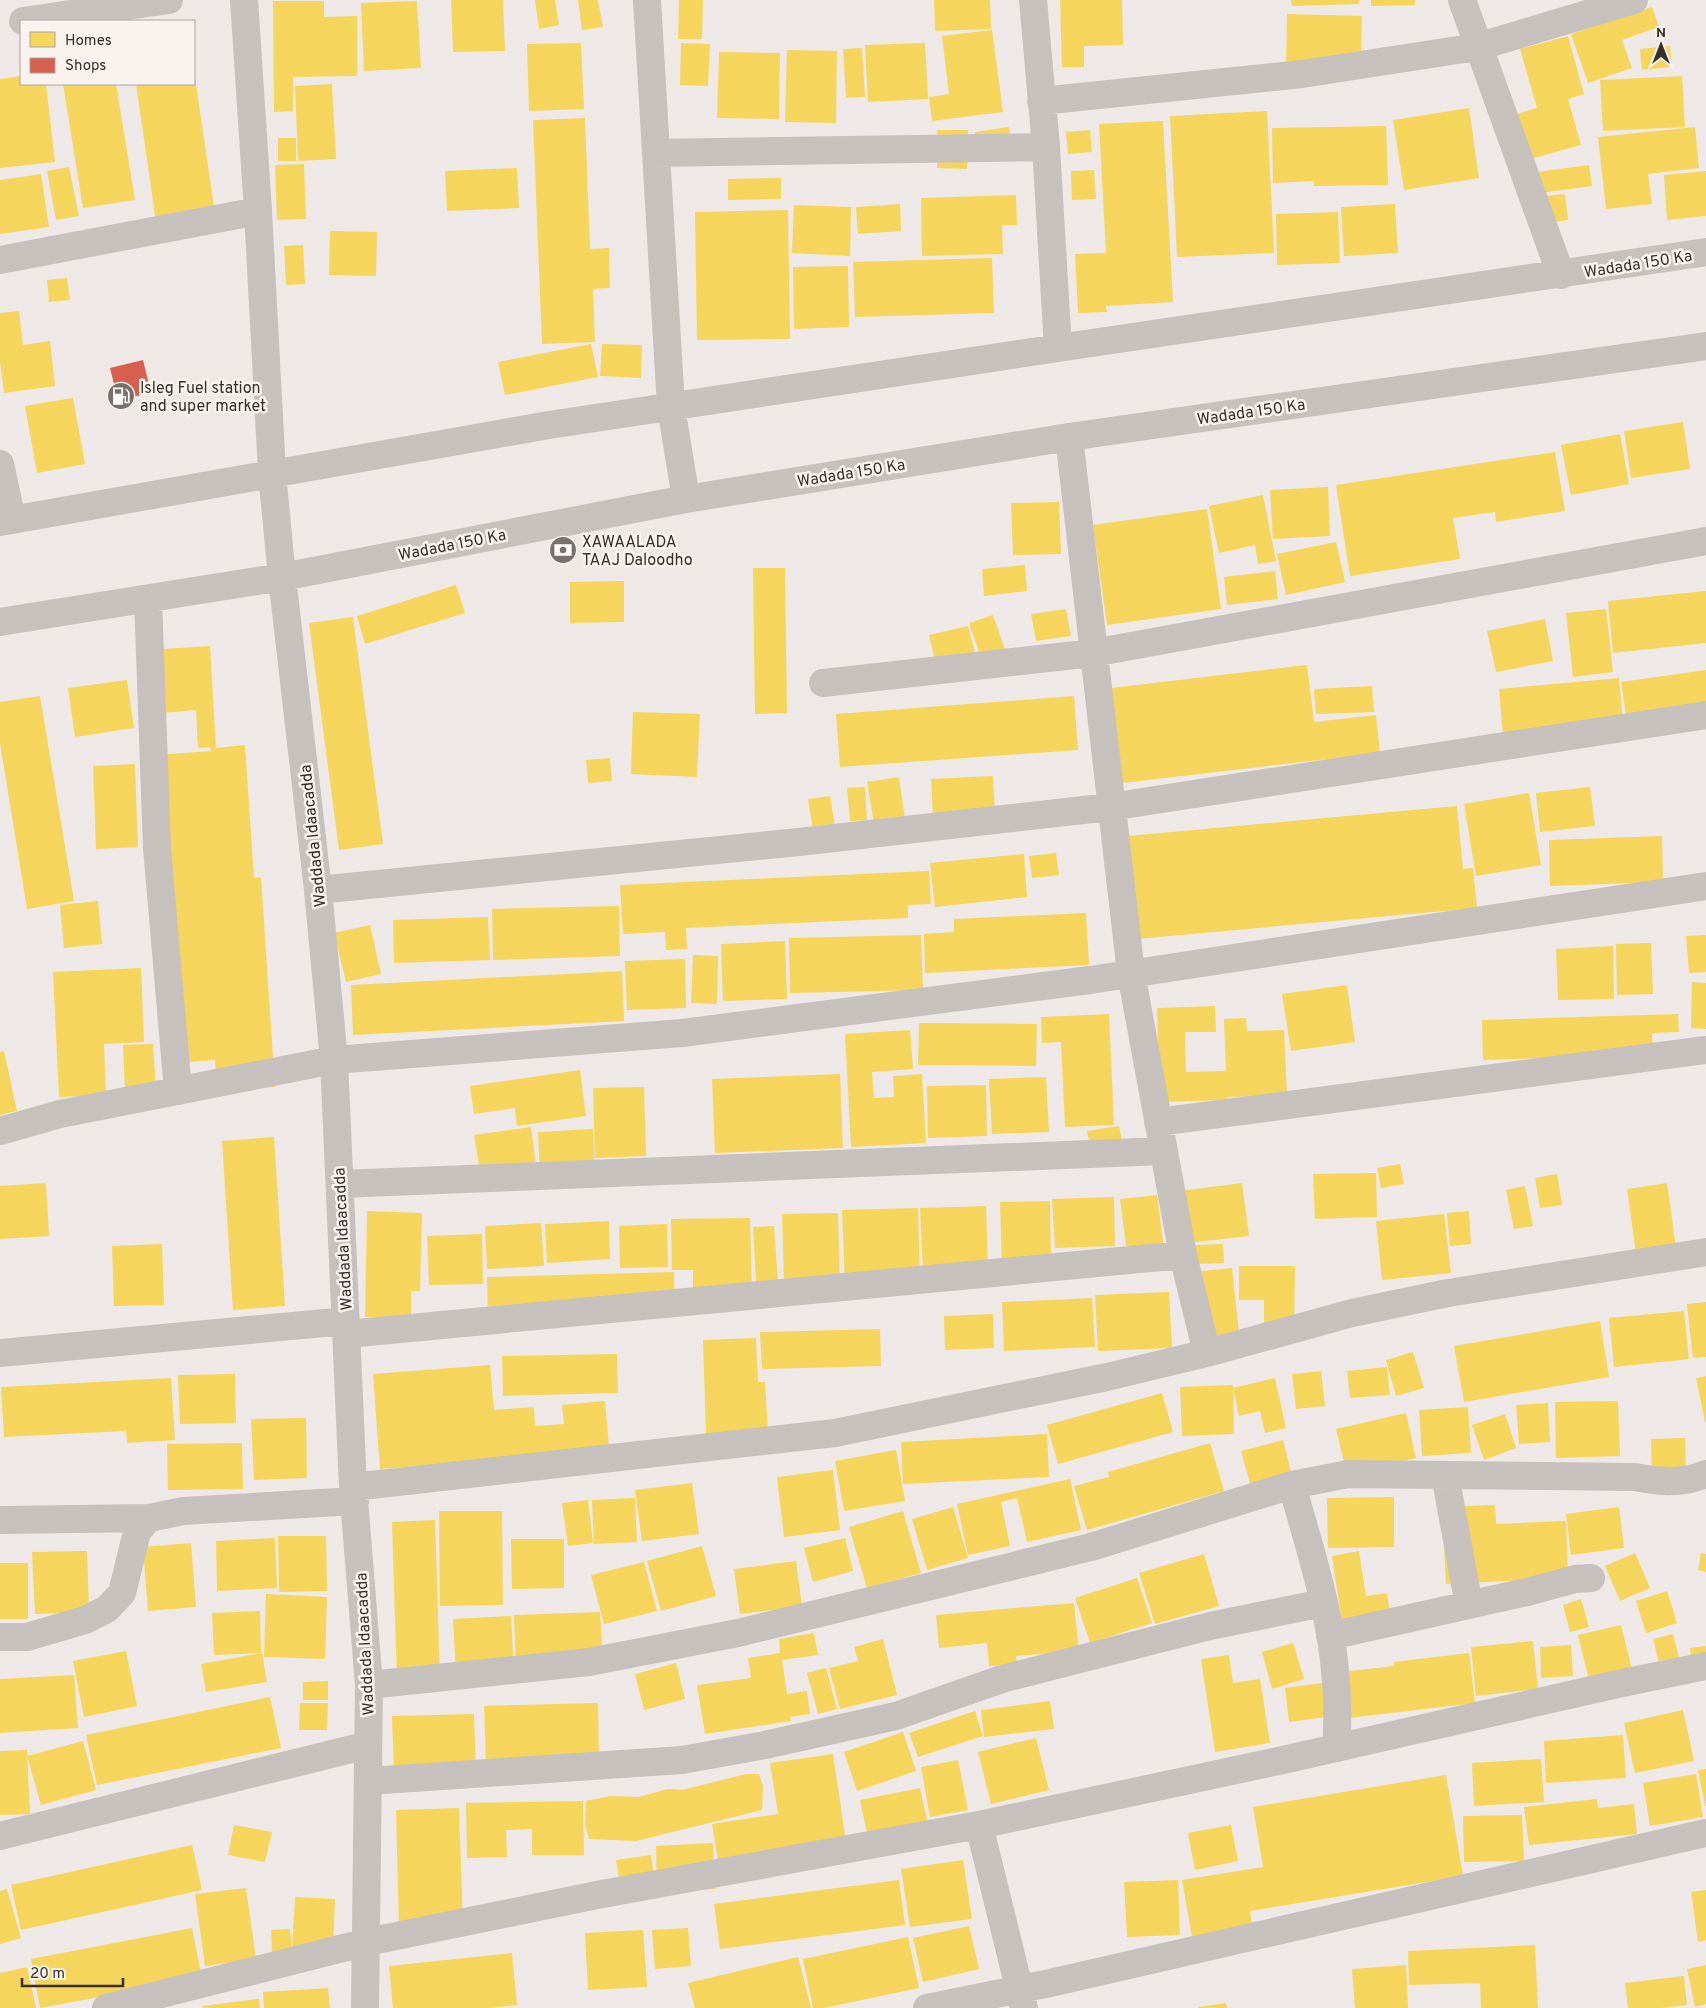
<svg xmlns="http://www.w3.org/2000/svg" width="1706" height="2008" font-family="Overpass,sans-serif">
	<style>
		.homes { fill: #f6d55c }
		.shops { fill: #d6604d }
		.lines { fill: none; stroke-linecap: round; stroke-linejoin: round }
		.minor { stroke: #c7c1be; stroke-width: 28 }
		.labels { text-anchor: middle; stroke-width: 5; stroke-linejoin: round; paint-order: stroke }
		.street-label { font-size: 16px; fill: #382f2c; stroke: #f9f3ef }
		.poi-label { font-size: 16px; fill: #382f2c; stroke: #f9f3ef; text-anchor: start }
	</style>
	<rect width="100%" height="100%" fill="#eee9e6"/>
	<path class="homes" d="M451,0H503L505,51L453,52Z
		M535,0H555L559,25L539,29Z
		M578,0H598L603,27L582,30Z
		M679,0H703L702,39H678Z
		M934,0H990L991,29L935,31Z
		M1060,0H1122L1123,45L1084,46V67H1062Z
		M1291,0H1359V4L1292,6Z
		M1371,0H1415V5L1371,6Z
		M273,1H324V17L357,16V76L293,77V111L274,112Z
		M417,1L421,68L364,71L361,3Z
		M1652,7L1659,27L1622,40L1632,68L1588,83L1571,34Z
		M1287,14L1362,16L1361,67L1286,65Z
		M992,30L1003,112L932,121L929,97L949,94L942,36Z
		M1568,36L1584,94L1568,99L1581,145L1530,159L1517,114L1537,108L1520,49Z
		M581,43L584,109L529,111L527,44Z
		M681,43L710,44L708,86L680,85Z
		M925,43L928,99L868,102L865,45Z
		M1670,46L1672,67L1642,70L1640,49Z
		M862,48L865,97L846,98L843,49Z
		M787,50L837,51L836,123L785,122Z
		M719,52L780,53L779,119L717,118Z
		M194,71L215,213L156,222L136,84H194Z
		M21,76V84H46L55,162L0,168V79Z
		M1682,76L1685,127L1603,131L1600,80Z
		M63,84H116L135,200L83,208Z
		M332,84L336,159L298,161L295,86Z
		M1469,108L1479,178L1404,190L1393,120Z
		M1267,111L1274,253L1177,257L1170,116Z
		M585,118L590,249L609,248L610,288L593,289L595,342L542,344L533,120Z
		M1163,121L1173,302L1106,306L1107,312L1078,313L1075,254L1106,253L1099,124Z
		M1386,126L1388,185L1314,186V181L1273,183L1272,128Z
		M1009,127L1014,155L979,160L975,132Z
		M1695,127L1699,168L1648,174L1652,204L1606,209L1598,137Z
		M937,130H968L967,169L937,168Z
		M1090,130L1092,152L1068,154L1066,132Z
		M278,138H296V161H278Z
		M304,164L306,219L277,220L275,165Z
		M1589,165L1592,186L1540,193L1537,172Z
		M69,167L79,216L56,220L47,171Z
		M517,168L519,208L447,211L445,171Z
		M1094,170L1096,199L1072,200L1071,171Z
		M1706,171V216L1667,220L1664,175Z
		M41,174L49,227L0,234V180Z
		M781,178V199L728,200V179Z
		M1565,194L1568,220L1539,224L1536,197Z
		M1016,195L1017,225H1002L1003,254L922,256L921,198Z
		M900,204L901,231L858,234L856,207Z
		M1395,204L1398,253L1344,256L1341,207Z
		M794,205L851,207L850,256L792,253Z
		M788,210L790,339L697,340L695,212Z
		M1338,212L1340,263L1277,265L1276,214Z
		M330,231L377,232L376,276L329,275Z
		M303,245L305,284L286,285L284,246Z
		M992,258L994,313L855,317L853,262Z
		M848,266L849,327L794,329L793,267Z
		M67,278L70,300L49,302L47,280Z
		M19,311L23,345L50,341L55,386L4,393L0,362V313Z
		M591,344L598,377L505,395L498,362Z
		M602,344L642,345L641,378L600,376Z
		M73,398L85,464L37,473L25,406Z
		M1683,422L1690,469L1631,478L1624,431Z
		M1620,434L1629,484L1571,495L1561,445Z
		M1555,452L1565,511L1496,522L1495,512L1453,518L1460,559L1350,576L1336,485Z
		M1328,487L1330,536L1273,539L1270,490Z
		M1263,495L1276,561L1258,564L1255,545L1219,553L1209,506Z
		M1059,502L1061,554L1013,555L1011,503Z
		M1207,509L1221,609L1107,625L1093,525Z
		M1336,542L1345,582L1286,595L1277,554Z
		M1025,565L1027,591L984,596L982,569Z
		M753,568H785L787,713L755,714Z
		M1275,571L1278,599L1227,605L1224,577Z
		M624,581V622L570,623V582Z
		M456,585L465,613L365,644L357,616Z
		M1706,591V643L1613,653L1608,601Z
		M1066,609L1071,636L1036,641L1031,614Z
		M1606,609L1613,672L1573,677L1566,613Z
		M993,615L1007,655L983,663L969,623Z
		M353,617L383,844L339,850L309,623Z
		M1545,619L1553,661L1496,672L1487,631Z
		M968,626L978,664L938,674L929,635Z
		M210,646L216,748L245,745L254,878L261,877L275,1087L217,1091L215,1060L177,1063L157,755L211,751L210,747L198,748L196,710L152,714L148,650Z
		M1307,665L1314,722L1376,715L1380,753L1122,783L1111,688Z
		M1706,670V704L1626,714L1621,682Z
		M1619,678L1623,723L1503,735L1499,689Z
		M127,680L134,728L75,737L68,688Z
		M1372,686L1374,712L1316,714L1314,689Z
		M40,696L74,901L27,909L0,743V702Z
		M1074,696L1078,750L840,767L836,714Z
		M633,712L700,714L697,777L631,774Z
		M610,758L612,781L588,783L586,760Z
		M135,764L138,847L96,849L93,766Z
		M993,776L995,814L933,817L931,779Z
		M899,777L905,819L874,823L867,782Z
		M865,787L867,820L850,821L847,788Z
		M1590,787L1595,826L1540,832L1536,793Z
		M1529,793L1541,865L1476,876L1464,804Z
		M830,796L836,833L814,837L808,799Z
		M1457,806L1463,869L1473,868L1477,908L1137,939L1128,836Z
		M1662,836L1663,882L1550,886L1549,840Z
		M1056,853L1059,875L1032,878L1029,856Z
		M1024,854L1027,897L935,907L930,863Z
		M929,871L931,904L908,905V918L686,928L687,949L666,950L665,932L623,934L620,885Z
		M98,901L102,944L64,948L60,905Z
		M619,906L620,956L493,960L492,909Z
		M1086,913L1089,965L925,973L924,934L954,932V919Z
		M488,917L490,960L394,963L393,920Z
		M370,925L381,974L346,982L334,933Z
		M921,935L923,990L790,993L789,938Z
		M1706,935V972L1689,973L1686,936Z
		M785,941L787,999L723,1001L721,944Z
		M1651,943L1653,994L1617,995L1616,944Z
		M1613,946L1614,999L1558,1000L1556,949Z
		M693,955L718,956L717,1004L691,1003Z
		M685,959L686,1008L627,1010L625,961Z
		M141,968L144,1042L104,1044L106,1095L59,1097L53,972Z
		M622,971L624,1021L353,1035L351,985Z
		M1692,982L1706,983V1029L1691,1028Z
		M1347,985L1355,1042L1291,1051L1282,994Z
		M1215,1006L1216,1032H1185L1186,1072L1226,1071L1224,1019L1246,1018L1247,1031L1284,1030L1287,1095L1227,1097V1100L1160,1102L1157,1008Z
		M1109,1014L1114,1125L1065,1127L1061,1042L1042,1043L1041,1017Z
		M1678,1014L1679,1032L1652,1033L1653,1055L1483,1060L1482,1020Z
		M919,1023L1037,1024L1036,1066L918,1065Z
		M910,1030L913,1069L872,1072L874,1098L894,1097L893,1076L922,1074L926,1143L851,1147L845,1034Z
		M153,1044L156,1090L125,1091L123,1045Z
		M4,1051L17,1111L0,1115V1052Z
		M580,1070L586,1116L517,1126L515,1108L474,1114L470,1086Z
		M840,1074L843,1148L715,1153L712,1079Z
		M1046,1077L1049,1132L992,1134L989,1079Z
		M986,1085L987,1136L928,1138L927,1086Z
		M644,1087L646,1156L595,1158L593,1088Z
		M1119,1126L1123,1147L1092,1154L1087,1131Z
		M531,1127L537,1172L481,1179L474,1135Z
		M593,1129L595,1173L540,1176L538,1132Z
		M274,1137L285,1306L233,1310L222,1141Z
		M1400,1164L1404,1184L1381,1188L1377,1168Z
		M1376,1173L1377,1217L1315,1219L1313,1174Z
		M1557,1174L1562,1205L1540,1208L1535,1178Z
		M46,1183L49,1236L0,1239V1186Z
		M1242,1183L1249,1236L1187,1243L1180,1191Z
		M1667,1183L1677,1255L1637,1260L1627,1189Z
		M1525,1186L1533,1226L1514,1229L1506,1190Z
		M1157,1195L1165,1257L1128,1261L1120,1199Z
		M1114,1197L1115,1246L1055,1248L1052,1199Z
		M1050,1201L1051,1264L1002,1266L1000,1202Z
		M986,1206L988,1268L923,1270L920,1208Z
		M918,1208L920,1282L845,1284L842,1210Z
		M367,1211L422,1213L420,1291H411V1318L365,1317Z
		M1469,1211L1471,1244L1450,1246L1447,1213Z
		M838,1213L840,1282L784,1283L782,1214Z
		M1444,1214L1451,1273L1382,1280L1376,1221Z
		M750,1218L752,1293L693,1295V1270H672L671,1219Z
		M609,1221L610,1259L547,1263L545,1224Z
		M541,1223L544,1266L487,1269L485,1226Z
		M667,1224L668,1267L620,1268L619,1226Z
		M774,1226L778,1282L756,1283L753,1227Z
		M482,1234L483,1284L429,1285L427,1236Z
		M162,1244L164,1305L114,1306L112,1246Z
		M1223,1244L1224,1263L1195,1264V1245Z
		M1239,1266H1295L1294,1333H1264V1300H1239Z
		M1232,1268L1239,1334L1199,1338L1192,1272Z
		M674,1272L675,1314L488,1319L487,1277Z
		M1169,1292L1172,1348L1098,1351L1095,1295Z
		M1092,1298L1095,1347L1004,1351L1002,1302Z
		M1706,1302V1357L1693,1358L1687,1304Z
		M1684,1311L1689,1359L1614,1367L1609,1318Z
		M993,1314L994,1348L945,1350L944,1316Z
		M1600,1321L1609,1377L1464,1402L1454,1346Z
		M880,1329L881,1366L762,1369L760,1332Z
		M756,1338L758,1382H765L768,1432L706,1434L703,1340Z
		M1413,1352L1424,1388L1396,1396L1386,1360Z
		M617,1354L618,1393L503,1396L502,1356Z
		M490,1365L494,1410L534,1407L535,1426L564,1424L562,1405L605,1401L610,1459L574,1454L380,1469L373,1374Z
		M1387,1367L1390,1395L1350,1398L1347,1371Z
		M1321,1371L1325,1406L1296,1409L1292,1374Z
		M235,1374L236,1423L180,1424L178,1375Z
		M1706,1376V1422H1705L1696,1378Z
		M171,1378L175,1440L127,1443L126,1431L4,1437L1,1387Z
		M1275,1378L1286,1428L1265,1433L1260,1411L1239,1416L1233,1388Z
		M1233,1385L1234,1434L1182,1436L1180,1387Z
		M1162,1393L1173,1432L1058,1464L1047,1425Z
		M1618,1401L1620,1456L1556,1458L1555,1402Z
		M1548,1403L1550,1442L1519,1444L1516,1405Z
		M1468,1407L1471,1453L1422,1456L1419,1410Z
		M1406,1413L1416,1458L1347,1474L1336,1429Z
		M1505,1414L1516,1448L1484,1460L1472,1425Z
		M306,1418L307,1478L254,1480L251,1419Z
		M1047,1434L1049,1477L903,1484L901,1442Z
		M1685,1438L1686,1483L1652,1484L1651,1439Z
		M1283,1440L1295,1488L1254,1498L1241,1451Z
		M242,1443L243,1489L168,1490L167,1444Z
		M1210,1443L1224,1491L1087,1530L1074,1486L1109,1477L1108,1472Z
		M896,1450L905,1501L844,1511L835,1461Z
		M833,1470L840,1530L784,1537L777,1477Z
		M1070,1479L1081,1530L1027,1542L1017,1498L1001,1502L1010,1546L968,1555L957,1504Z
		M692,1483L699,1534L642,1541L635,1490Z
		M1394,1497V1547L1328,1548L1327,1498Z
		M635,1498L637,1542L594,1544L592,1500Z
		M588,1500L593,1543L568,1546L562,1503Z
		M1495,1505L1496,1524L1566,1521L1568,1578L1446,1584L1442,1507Z
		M953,1507L968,1558L927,1570L912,1519Z
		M1619,1507L1624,1548L1571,1555L1566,1514Z
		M439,1511H502L503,1605L440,1606Z
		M903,1511L921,1573L867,1588L849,1527Z
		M435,1520L440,1680L397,1682L392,1522Z
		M278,1536H326L327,1591L279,1592Z
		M275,1538L277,1588L217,1591L216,1541Z
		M845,1538L853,1571L813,1582L804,1548Z
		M511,1539H564V1588L512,1589Z
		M191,1543L196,1607L148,1611L143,1547Z
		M702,1546L716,1596L661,1611L647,1561Z
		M87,1551L89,1612L35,1614L32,1552Z
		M1359,1551L1366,1596L1387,1593L1390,1615L1342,1623L1332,1556Z
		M1635,1553L1650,1588L1620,1601L1605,1566Z
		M1701,1553L1706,1554V1572L1698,1570Z
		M1204,1554L1219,1606L1155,1624L1139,1573Z
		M796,1561L802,1606L740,1614L734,1569Z
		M644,1562L657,1611L604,1624L591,1575Z
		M0,1563H28V1619H0Z
		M1137,1578L1152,1623L1090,1643L1075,1598Z
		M1667,1591L1677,1623L1646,1633L1636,1601Z
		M266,1594L327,1597L325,1659L264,1657Z
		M1581,1599L1589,1627L1570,1632L1563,1605Z
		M1074,1603L1079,1651L1016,1656L1017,1664L989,1666L987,1643L939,1648L936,1615Z
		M260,1611L261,1653L214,1655L212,1613Z
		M600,1612L603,1664L516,1666L514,1615Z
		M511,1616L514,1674L456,1677L453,1619Z
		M1621,1625L1632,1670L1589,1680L1578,1635Z
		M814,1633L818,1655L782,1660L787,1694L807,1691L810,1714L790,1717L791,1721L705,1734L697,1685L751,1678L748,1658L780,1653L779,1639Z
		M1673,1634L1681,1666L1661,1671L1653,1639Z
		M883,1639L897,1695L840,1709L829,1668L858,1661L854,1647Z
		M1533,1641L1538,1689L1476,1696L1471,1647Z
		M1293,1643L1304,1679L1272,1689L1262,1652Z
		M1571,1645L1573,1676L1541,1678L1540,1647Z
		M1706,1646V1667L1692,1669L1690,1648Z
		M126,1651L137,1706L84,1717L73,1661Z
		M262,1653L267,1682L206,1692L201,1664Z
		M1469,1653L1475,1703L1348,1718L1342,1672L1394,1666V1662Z
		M1229,1655L1233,1683L1260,1679L1270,1743L1215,1752L1201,1659Z
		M676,1663L685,1699L644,1710L635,1674Z
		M826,1668L837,1709L818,1714L807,1673Z
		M74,1675L78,1728L0,1733V1679Z
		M328,1681V1700H303V1682Z
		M1322,1683L1326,1717L1289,1722L1285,1688Z
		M270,1697L281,1748L97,1785L86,1735Z
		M1050,1701L1054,1729L984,1737L981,1710Z
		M300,1703H328L327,1730H299Z
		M598,1703L599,1761L486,1763L484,1706Z
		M1683,1710L1694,1761L1635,1773L1624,1723Z
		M975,1711L983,1736L918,1757L909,1733Z
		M474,1714L476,1771L394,1774L392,1716Z
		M903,1732L916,1771L857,1791L844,1752Z
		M1623,1735L1626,1778L1546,1783L1544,1741Z
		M1036,1738L1049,1790L991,1804L978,1752Z
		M83,1741L96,1790L41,1805L27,1756Z
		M27,1750L30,1814L0,1815V1751Z
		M833,1754L848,1855L720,1873L712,1824L778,1814L770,1763Z
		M1541,1759L1544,1802L1474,1806L1472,1763Z
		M958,1760L968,1810L930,1817L921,1767Z
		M1706,1769V1806H1705L1698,1770Z
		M746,1774H759L763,1786L762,1810L636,1841L589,1839L585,1825L586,1801L610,1796L639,1797L667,1789L682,1790Z
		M1696,1774L1703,1817L1650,1826L1643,1783Z
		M1446,1775L1463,1876L1250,1911L1254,1938L1194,1948L1182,1880L1263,1867L1253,1807Z
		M920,1788L929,1829L869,1842L860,1800Z
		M1597,1799L1598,1808L1634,1804L1637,1834L1529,1845L1524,1807Z
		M583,1801L584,1855H532V1829L506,1830L507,1857L467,1858L466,1803Z
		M459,1808L463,1927L399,1929L396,1810Z
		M1522,1815L1524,1861L1464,1862L1463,1816Z
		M234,1825L272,1832L265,1862L228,1855Z
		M1231,1825L1238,1861L1195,1870L1188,1833Z
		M713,1843L715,1889L657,1892L656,1846Z
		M192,1845L202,1890L21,1930L11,1885Z
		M651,1855L656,1892L622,1897L616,1860Z
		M963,1860L972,1919L910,1927L901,1869Z
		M899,1880L905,1925L720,1949L714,1904Z
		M1178,1880L1180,1935L1127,1937L1124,1882Z
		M246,1888L256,1959L205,1966L195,1894Z
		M7,1889L21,1938L0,1944V1891Z
		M1706,1890V1940L1698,1942L1691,1892Z
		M295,1897L335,1899L333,1949L292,1947Z
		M969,1926L979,1969L923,1982L913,1938Z
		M192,1928L202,1978L40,2008L31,1959Z
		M688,1928L691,1966L655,1969L652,1930Z
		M290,1929L292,1952L272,1953L271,1930Z
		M643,1930L647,1987L588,1990L585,1933Z
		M908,1937L919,1988L824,2008H813L803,1959Z
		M1535,1945L1538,2008H1481L1480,1983L1409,1985L1408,1951Z
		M512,1953L517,2005L489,2008H393L389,1966Z
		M798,1957L811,2008H695L688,1983Z
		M1406,1965L1408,2008H1355L1352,1969Z
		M1706,1965V2004L1695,2007L1687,1969Z
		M27,1967L36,2008H0V1973Z
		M1684,1976L1687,2005L1661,2008H1628L1625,1983Z
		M328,1988L330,2008H264L263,1992Z
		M259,1999L260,2008H203L202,2006Z
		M1226,2003L1227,2008H1198V2007Z"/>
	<path class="shops" d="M143,360L151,393L118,400L110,368Z"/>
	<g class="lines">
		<path class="minor" d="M244,0L258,211L272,473L282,577L318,890L334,1060L353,1487L369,1685L365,2008
			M647,0L671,407L686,499
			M1033,0L1046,147L1058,348
			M1462,0L1561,275
			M23,21L169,0
			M1041,101L1302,74L1477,47L1634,0
			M656,153L1046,147
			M0,260L258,211
			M1069,437L1131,973L1183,1255L1207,1353
			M0,464L12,520
			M0,522L549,425L1058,348L1706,252
			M148,599L157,848L178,1091
			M0,622L282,577L686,499L1069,437L1706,346
			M823,683L1093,653L1706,541
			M318,890L799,842L1110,807L1706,715
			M1158,1122L1706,1050
			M0,1131L60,1114L334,1060L682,1033L1090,980L1706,886
			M340,1184L1163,1151
			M347,1334L1183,1255
			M0,1353L346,1321
			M1445,1475L1469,1605
			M1292,1485C1310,1550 1332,1615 1336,1683C1338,1704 1337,1726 1337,1748
			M353,1487L835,1433L1107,1377L1207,1353L1352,1313L1448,1293L1706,1252
			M0,1520L149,1518L183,1511L355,1501
			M1330,1636L1531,1591L1575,1579L1591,1578
			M0,1637H27L85,1620L107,1609L122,1593L137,1532L149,1518
			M369,1685L589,1662L738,1633L1091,1547L1292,1485L1348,1474L1635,1477C1660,1482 1682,1484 1706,1474
			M368,1781L682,1760L765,1745L896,1716L1002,1679L1084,1658L1210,1626L1323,1603
			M979,1825L1024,2008
			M0,1836L368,1745
			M106,2008L367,1942L597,1895L979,1825L1283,1760L1622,1683L1706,1666
			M927,2008L1050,1983L1706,1833"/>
	</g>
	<defs>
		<g id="fuel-disc" transform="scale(1.4375)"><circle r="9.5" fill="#78706d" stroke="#f9f3ef"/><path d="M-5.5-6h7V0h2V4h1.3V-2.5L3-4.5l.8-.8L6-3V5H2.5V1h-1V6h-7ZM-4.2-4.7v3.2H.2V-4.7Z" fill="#fff"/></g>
		<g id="bank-disc" transform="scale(1.4375)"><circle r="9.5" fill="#78706d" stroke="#f9f3ef"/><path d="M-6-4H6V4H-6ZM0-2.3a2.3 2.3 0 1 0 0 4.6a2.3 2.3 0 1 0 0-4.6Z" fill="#fff"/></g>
	</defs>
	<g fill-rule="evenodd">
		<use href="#fuel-disc" x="121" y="396"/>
		<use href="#bank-disc" x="563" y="550"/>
	</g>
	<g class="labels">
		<g class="street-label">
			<text transform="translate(1638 263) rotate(-9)" y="6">Wadada 150 Ka</text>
			<text transform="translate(1251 411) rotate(-8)" y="6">Wadada 150 Ka</text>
			<text transform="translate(851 472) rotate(-9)" y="6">Wadada 150 Ka</text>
			<text transform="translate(452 544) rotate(-11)" y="6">Wadada 150 Ka</text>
			<text transform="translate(312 836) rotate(-96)" y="6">Waddada Idaacadda</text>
			<text transform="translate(342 1239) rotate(-93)" y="6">Waddada Idaacadda</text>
			<text transform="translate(364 1644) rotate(-93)" y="6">Waddada Idaacadda</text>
		</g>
		<g class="poi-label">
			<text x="140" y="393">Isleg Fuel station<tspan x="140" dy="18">and super market</tspan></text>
			<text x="582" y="547">XAWAALADA<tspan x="582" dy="18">TAAJ Daloodho</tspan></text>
		</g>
	</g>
	<rect x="20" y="20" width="175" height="65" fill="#f9f3ef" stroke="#aca5a1"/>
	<rect x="30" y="32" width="25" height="15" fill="#f6d55c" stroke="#aca5a1"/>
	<text x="65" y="45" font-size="15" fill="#382f2c">Homes</text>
	<rect x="30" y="58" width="25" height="15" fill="#d6604d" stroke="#aca5a1"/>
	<text x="65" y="70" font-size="15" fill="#382f2c">Shops</text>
	<g transform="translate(1661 45)" stroke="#f9f3ef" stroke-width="4" paint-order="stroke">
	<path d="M0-4L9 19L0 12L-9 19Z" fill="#382f2c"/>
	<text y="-8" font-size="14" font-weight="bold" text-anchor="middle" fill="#382f2c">N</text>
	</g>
	<path d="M22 1978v8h101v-8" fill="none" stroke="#382f2c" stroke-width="2.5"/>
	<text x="30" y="1978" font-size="15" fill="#382f2c" stroke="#f9f3ef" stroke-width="4" paint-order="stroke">20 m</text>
</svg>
